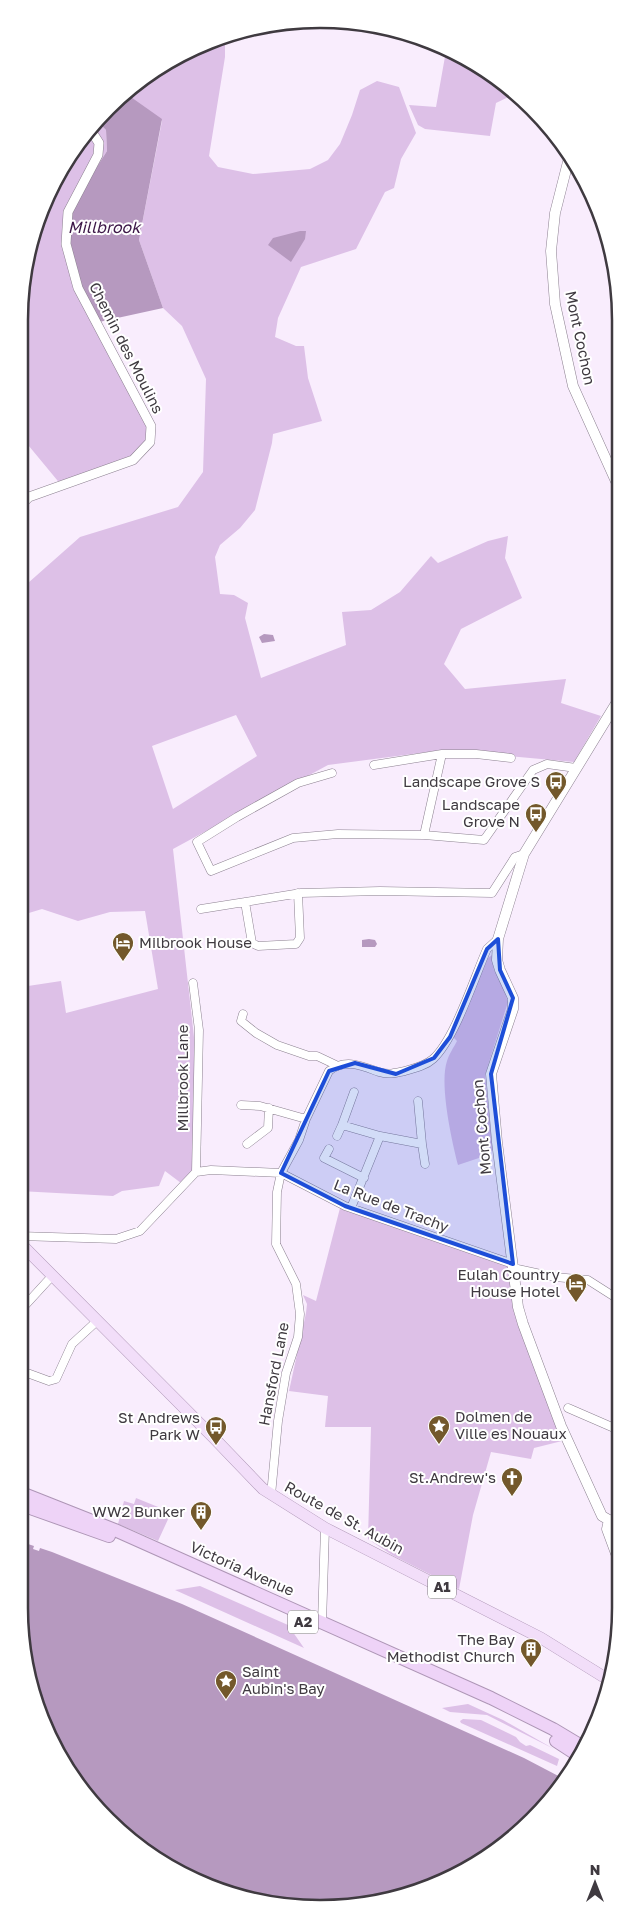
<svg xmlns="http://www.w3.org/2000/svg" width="640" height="1928" font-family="'Golos Text',sans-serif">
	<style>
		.green { fill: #ddc0e7; fill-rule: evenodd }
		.water { fill: #b699bf }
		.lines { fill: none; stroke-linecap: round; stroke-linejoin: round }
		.minor-casing { stroke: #8c8190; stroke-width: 9 }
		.tertiary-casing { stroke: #8c8190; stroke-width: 10 }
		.secondary-casing { stroke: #8c8190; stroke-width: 11 }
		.primary-casing { stroke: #ae96b6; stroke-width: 12 }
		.trunk-casing { stroke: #ae96b6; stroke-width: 14 }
		.minor { stroke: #fff; stroke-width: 8 }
		.tertiary { stroke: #fff; stroke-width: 9 }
		.secondary { stroke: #fff; stroke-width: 10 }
		.primary { stroke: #f2def9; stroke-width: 11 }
		.trunk { stroke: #eed3f7; stroke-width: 12 }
		.marked { fill: #1d4ed8; fill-opacity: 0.2; stroke: #1d4ed8; stroke-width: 4; stroke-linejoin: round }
		.labels { text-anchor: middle; stroke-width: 4; stroke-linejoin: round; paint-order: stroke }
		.shield { fill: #fff; stroke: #797579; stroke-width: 1 }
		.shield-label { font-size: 14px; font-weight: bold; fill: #3f3a40 }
		.street-label { font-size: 15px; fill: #3f3a40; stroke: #fff }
		.poi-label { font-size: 15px; fill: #3f3a40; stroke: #fff; text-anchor: end }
		.water-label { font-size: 16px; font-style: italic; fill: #3c1747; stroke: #fff }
		.rim { fill: none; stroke: #3f3a40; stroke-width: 2.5 }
	</style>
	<rect width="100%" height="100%" fill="#f9edfd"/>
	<path class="green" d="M225,40V57L209,156L218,167L253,174L310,169L328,160L340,144L352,115L360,90L377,81L399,87L416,133L401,159L394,188L385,192L356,249L301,267L278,318L275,337L296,346H304L308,378L322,421L273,434L272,443L255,510L240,528L220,545L215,557L220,594L234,595L248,603L245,618L261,678L346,645L342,612L371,610L400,592L431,556L438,563L488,541L508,536L505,558L522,598L461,629L444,664L465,689L566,679L561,703L601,716L574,762L443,750L328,765L173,849L197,1064L193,1170L181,1183L165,1171L159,1186L122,1191L113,1196L19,1191V999L28,986L61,981L66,1013L158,989L145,911L110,912L78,921L42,909L19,916V591L80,537L178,507L203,472L206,379L182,326L163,308L139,240L162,121L128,96L169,59ZM236,715L257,756L173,809L152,746Z
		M446,51L487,69L515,94L496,103L490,136L425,129L418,125L409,105L436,107Z
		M98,122L106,130L107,151L68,212L78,288L151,426L150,442L133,460L62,486L19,434V320L29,242L81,137Z
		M492,955L494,970L502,984L508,1002L485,1075L493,1150L479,1158L458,1165C452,1142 439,1084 447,1061C449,1054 454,1047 457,1041L453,1037L488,958Z
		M340,1208L509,1266L518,1325L562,1441L534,1448L531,1459L491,1452L473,1515L459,1589L392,1555L368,1539L371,1427H325L328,1396L289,1391L306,1313L307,1304L303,1295L316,1301Z
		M136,1498L168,1511L170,1515L158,1541L118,1524L124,1501L134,1504Z
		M200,1586L288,1625L304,1648L175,1590Z
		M468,1704L503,1720L554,1749L487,1715L450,1712L442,1708Z
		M463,1719L481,1720L516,1737L520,1742L526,1746L530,1745L559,1759L557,1766L461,1723L460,1721Z"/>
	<path class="water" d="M128,95L162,119L139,240L163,308L99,322L77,283L66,244L68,212L107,151L106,130L98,122Z
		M300,231H306L305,239L291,262L268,245L273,238Z
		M264,634L273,635L275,641L262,643L259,637Z
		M369,939L375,940L377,944L375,947H362V940Z
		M19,1541L34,1546L33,1549L39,1551L40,1548L52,1552L182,1604L524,1758L566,1780L488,1858L398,1899L281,1907L187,1878L94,1807L42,1723L19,1608Z"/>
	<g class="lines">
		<g class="minor-casing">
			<path id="minor" d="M374,765L442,754H476L511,758
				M332,773L298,783L237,817L197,842L211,871L293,838L338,834L424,835L484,840L533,770L547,764L576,768
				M424,835L442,754
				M245,902L252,943L258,946L296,944L300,938L298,893
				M201,909L301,893L380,891L492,893L515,857L524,854
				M193,983L199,1030L196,1172
				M243,1014L241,1021L256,1033L277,1045L309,1056H317L336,1065
				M354,1092L342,1125L380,1136
				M241,1105L260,1106L306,1119
				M337,1136L342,1125
				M247,1144L268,1128L269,1108
				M422,1144L425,1164
				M329,1149L324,1158L364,1178
				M351,1208L380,1136L422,1144L418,1101
				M19,1236L116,1239L140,1231L196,1172L211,1170L281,1173L345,1206L513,1264
				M513,1268L555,1277L588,1280L621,1301
				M19,1312L52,1276
				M19,1370L49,1381L56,1379L72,1344L97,1321
				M568,1408L621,1431
				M271,1495L278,1421L286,1373L298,1337L300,1314L296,1284L276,1244L277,1192L281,1173L299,1140L306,1119L329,1071C345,1058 362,1066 379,1072C388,1075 396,1073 405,1071C415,1068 425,1066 433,1059C455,1039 474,978 487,949L498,939
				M609,1520L621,1517
				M322,1623L325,1528"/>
		</g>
		<g class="tertiary-casing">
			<path id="tertiary" d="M19,507L29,497L133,460L150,442L151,426L78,288L66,244L68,212L98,155L99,143L90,129"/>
		</g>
		<g class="secondary-casing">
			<path id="secondary" d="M569,158L555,213L551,251L555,304L573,386L619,488
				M620,697L524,854L498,939L497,960L500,970L513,998V1009L491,1074L497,1142L518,1307L523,1324L561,1426L602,1516L609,1520L607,1529L621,1567"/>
		</g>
		<g class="primary-casing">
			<path id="primary" d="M19,1242L213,1437L263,1489L325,1528L541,1638L612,1682"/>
		</g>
		<g class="trunk-casing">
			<path id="trunk" d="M19,1492L115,1530L491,1698L553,1729L583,1747
				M19,1504L109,1536
				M556,1741L579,1756"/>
		</g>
		<use href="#minor" class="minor"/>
		<use href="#tertiary" class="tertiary"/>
		<use href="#secondary" class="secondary"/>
		<use href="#primary" class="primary"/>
		<use href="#trunk" class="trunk"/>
	</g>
	<path class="marked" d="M498,939L500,970L513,998L491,1074L513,1264L345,1206L281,1173L329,1071L355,1063L396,1074L434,1058L450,1037L487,949Z"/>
	<defs>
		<g id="bus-pin" transform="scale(1.125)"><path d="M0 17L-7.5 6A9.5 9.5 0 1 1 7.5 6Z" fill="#73582b" stroke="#fff"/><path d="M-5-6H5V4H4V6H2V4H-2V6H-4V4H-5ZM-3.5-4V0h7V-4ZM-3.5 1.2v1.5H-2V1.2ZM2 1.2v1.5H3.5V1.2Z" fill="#fff"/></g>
		<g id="hotel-pin" transform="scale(1.125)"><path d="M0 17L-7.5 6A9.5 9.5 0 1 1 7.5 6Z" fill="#73582b" stroke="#fff"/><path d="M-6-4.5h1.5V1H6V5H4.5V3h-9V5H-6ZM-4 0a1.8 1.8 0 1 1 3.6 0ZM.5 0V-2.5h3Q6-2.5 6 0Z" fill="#fff"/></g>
		<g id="sight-pin" transform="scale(1.125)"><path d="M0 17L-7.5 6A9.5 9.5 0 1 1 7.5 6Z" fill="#73582b" stroke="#fff"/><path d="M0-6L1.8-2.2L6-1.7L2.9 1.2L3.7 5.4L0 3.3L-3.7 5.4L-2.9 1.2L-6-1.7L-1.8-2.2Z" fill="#fff"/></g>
		<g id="church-pin" transform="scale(1.125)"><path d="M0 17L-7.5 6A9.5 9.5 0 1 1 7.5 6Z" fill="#73582b" stroke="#fff"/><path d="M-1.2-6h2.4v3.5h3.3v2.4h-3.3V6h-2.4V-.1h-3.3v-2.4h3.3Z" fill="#fff"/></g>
		<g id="building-pin" transform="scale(1.125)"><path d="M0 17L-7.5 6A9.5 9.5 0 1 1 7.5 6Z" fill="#73582b" stroke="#fff"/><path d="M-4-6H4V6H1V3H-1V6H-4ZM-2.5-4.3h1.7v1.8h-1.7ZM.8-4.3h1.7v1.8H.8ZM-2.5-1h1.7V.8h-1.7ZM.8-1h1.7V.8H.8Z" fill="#fff"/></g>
	</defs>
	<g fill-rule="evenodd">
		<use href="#bus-pin" x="556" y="782"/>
		<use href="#bus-pin" x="536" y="814"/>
		<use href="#hotel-pin" x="123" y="943"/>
		<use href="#hotel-pin" x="576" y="1284"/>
		<use href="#sight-pin" x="439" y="1426"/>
		<use href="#bus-pin" x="216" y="1427"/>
		<use href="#church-pin" x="512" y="1478"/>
		<use href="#building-pin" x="201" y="1512"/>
		<use href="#building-pin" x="531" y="1649"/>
		<use href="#sight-pin" x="226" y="1681"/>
	</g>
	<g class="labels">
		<g class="shield">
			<rect x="428" y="1575.5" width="28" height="23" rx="4"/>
			<rect x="288" y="1610.5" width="30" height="23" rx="4"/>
		</g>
		<g class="shield-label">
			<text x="442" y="1592">A1</text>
			<text x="303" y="1627">A2</text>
		</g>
		<g class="street-label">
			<text transform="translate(580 338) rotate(78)" y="5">Mont Cochon</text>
			<text transform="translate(126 348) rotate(63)" y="5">Chemin des Moulins</text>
			<text transform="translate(183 1078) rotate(-90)" y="5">Millbrook Lane</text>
			<text transform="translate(482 1127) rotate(-95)" y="5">Mont Cochon</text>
			<text transform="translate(391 1206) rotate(21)" y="5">La Rue de Trachy</text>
			<text transform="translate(274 1374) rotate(-79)" y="5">Hansford Lane</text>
			<text transform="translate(344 1518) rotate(29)" y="5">Route de St. Aubin</text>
			<text transform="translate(242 1569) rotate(24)" y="5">Victoria Avenue</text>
		</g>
		<g class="poi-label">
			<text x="540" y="787">Landscape Grove S</text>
			<text x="520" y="810">Landscape<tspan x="520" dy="17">Grove N</tspan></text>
			<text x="139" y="948" text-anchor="start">Milbrook House</text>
			<text x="560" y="1280">Eulah Country<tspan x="560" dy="17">House Hotel</tspan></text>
			<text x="455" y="1422" text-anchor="start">Dolmen de<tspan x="455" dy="17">Ville es Nouaux</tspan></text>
			<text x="200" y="1423">St Andrews<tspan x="200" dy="17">Park W</tspan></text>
			<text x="496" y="1483">St.Andrew's</text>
			<text x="185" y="1517">WW2 Bunker</text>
			<text x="515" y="1645">The Bay<tspan x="515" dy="17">Methodist Church</tspan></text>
			<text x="242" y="1677" text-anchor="start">Saint<tspan x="242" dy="17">Aubin's Bay</tspan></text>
		</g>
		<g class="water-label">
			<text x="104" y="233">Millbrook</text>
		</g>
	</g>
	<path d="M0 0H640V1928H0ZM320 28H320A292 292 0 0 1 612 320V1608A292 292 0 0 1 320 1900H320A292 292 0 0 1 28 1608V320A292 292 0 0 1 320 28Z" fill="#fff" fill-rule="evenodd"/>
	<path class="rim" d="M320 28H320A292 292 0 0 1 612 320V1608A292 292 0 0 1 320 1900H320A292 292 0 0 1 28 1608V320A292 292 0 0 1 320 28Z"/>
	<g transform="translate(595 1883)" stroke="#ffffff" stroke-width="4" paint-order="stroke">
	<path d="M0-4L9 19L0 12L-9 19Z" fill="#3f3a40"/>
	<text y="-8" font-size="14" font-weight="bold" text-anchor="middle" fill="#3f3a40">N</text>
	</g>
</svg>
